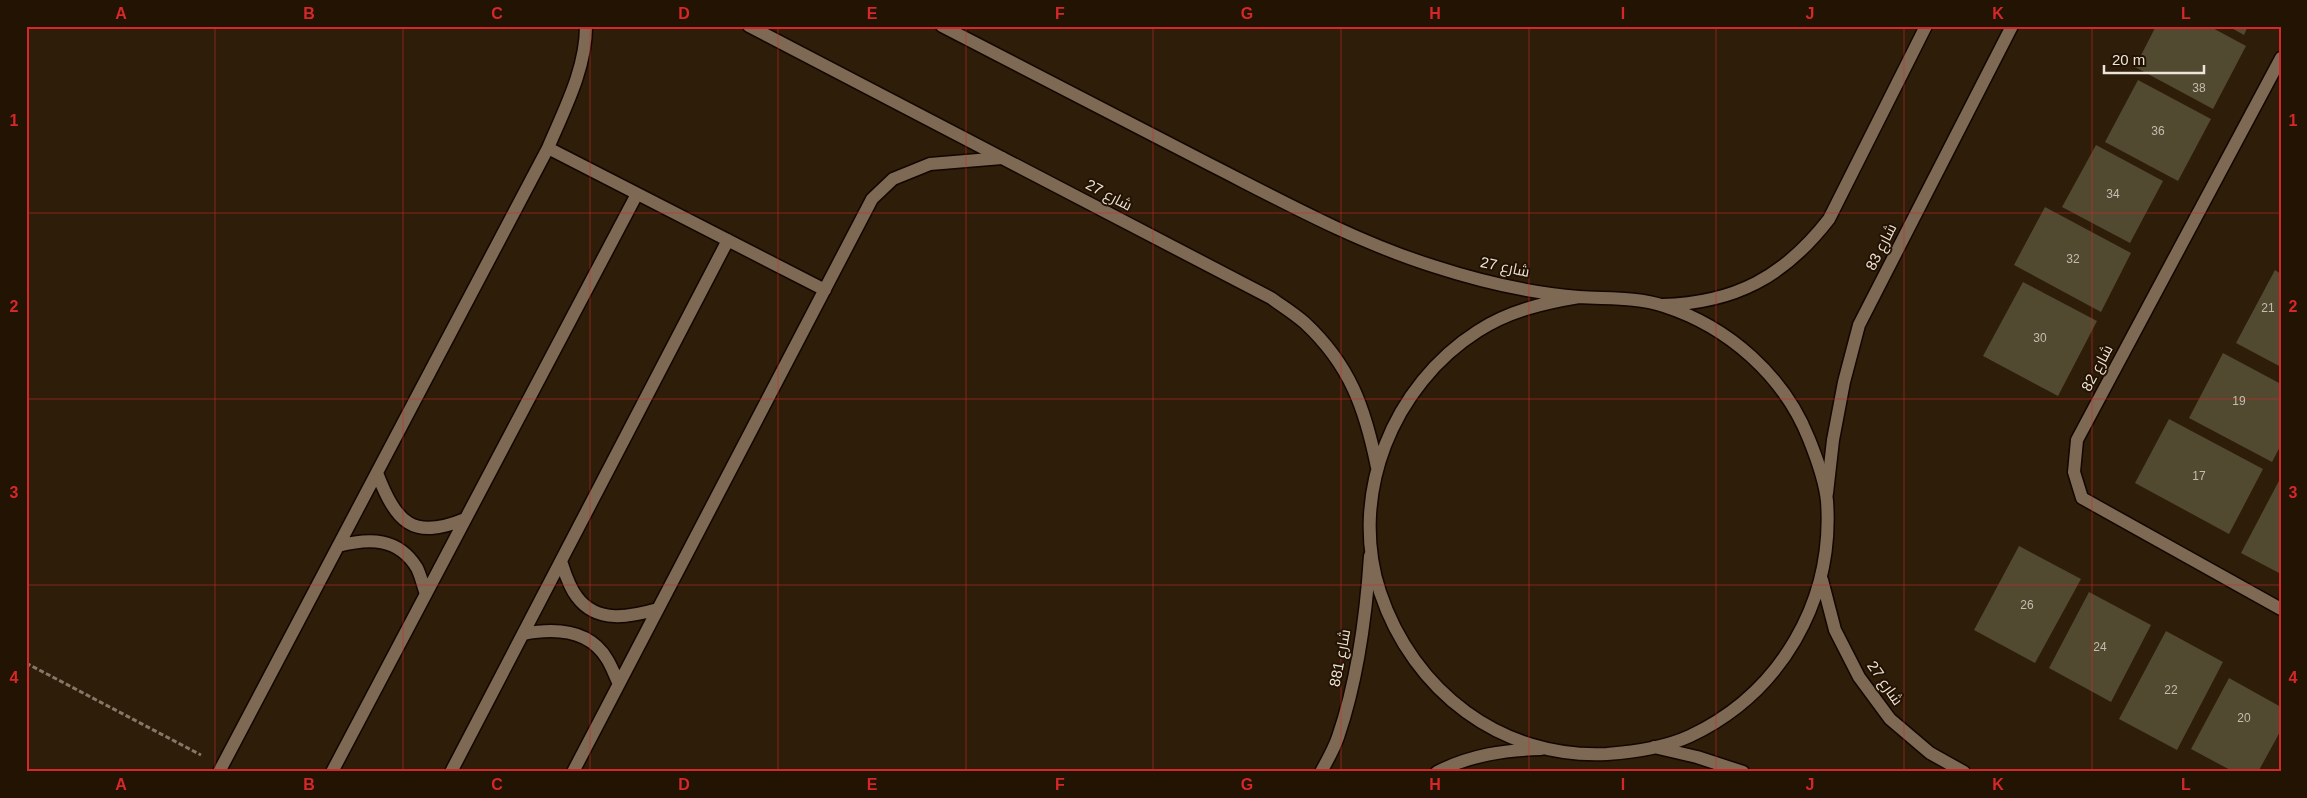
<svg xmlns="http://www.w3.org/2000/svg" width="2307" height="798" font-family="Helvetica,Cairo,sans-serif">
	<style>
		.building { fill: #524931 }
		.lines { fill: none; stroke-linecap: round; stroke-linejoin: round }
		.service-casing { stroke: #140600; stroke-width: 15 }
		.minor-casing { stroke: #140600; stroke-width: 15 }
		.tertiary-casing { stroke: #140600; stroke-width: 15 }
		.secondary-casing { stroke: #140600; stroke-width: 15 }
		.path { stroke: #867868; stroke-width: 3; stroke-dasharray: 5 2.5; stroke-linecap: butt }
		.service { stroke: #7d6954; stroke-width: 12 }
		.minor { stroke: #7d6954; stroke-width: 12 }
		.tertiary { stroke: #7d6954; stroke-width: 12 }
		.secondary { stroke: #7d6954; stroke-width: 12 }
		.grid { fill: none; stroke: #d62828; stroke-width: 1; stroke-opacity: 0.55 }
		.labels { text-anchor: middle; stroke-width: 4; stroke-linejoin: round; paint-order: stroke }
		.number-label { font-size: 12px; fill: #c7bcae }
		.street-label { font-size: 15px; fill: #eee3d8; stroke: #231302 }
		.neatline { fill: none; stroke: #d62828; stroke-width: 2 }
		.grid-label { font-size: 16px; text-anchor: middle; font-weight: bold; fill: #d62828 }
	</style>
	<rect width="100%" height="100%" fill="#2d1d09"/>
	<path class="building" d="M2156,26H2209L2246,46L2213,109L2135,67Z
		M2228,26H2248L2244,35Z
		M2138,80L2211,119L2178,181L2105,142Z
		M2096,145L2163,181L2130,243L2062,207Z
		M2045,207L2131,253L2101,312L2014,265Z
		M2275,270L2281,274V367L2236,343Z
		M2023,282L2097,321L2058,396L1983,356Z
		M2223,353L2281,384V445L2272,462L2189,418Z
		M2169,419L2263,469L2229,534L2135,483Z
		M2281,477V574L2241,553Z
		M2019,546L2081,579L2035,663L1974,630Z
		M2089,592L2151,625L2111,702L2049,668Z
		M2166,631L2223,662L2177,750L2119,719Z
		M2229,678L2281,707V730L2258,772H2234L2191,749Z"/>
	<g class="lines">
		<g class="service-casing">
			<path id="service" d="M548,148L825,290
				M377,473C396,522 412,541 465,519
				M338,546C369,538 398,537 417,568C421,576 423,586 426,594
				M561,561C565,573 569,587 577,597C597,624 630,617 658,609
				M523,634C554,628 589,629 607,659C612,667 615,676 619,684
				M219,772L548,148C564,110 586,69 586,26
				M332,772L637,194
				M451,772L728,240
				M573,772L872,199L893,179L930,164L1002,158"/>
		</g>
		<g class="minor-casing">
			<path id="minor" d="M2281,58L2077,440L2074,472L2082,498L2281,609"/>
		</g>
		<g class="tertiary-casing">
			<path id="tertiary" d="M1662,305C1735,303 1784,277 1829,219L1926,26
				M1827,493L1833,440L1844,382L1859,325L2012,26
				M1321,772C1327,761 1334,749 1338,737C1358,679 1366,617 1370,556
				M1437,772C1471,755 1504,750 1541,749"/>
		</g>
		<g class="secondary-casing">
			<path id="secondary" d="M749,26L1271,298C1282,306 1295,314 1305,323C1350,365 1365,408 1377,467
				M942,26C1031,72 1120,118 1209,164C1282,201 1354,241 1433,266C1479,281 1530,293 1579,297C1609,299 1636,297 1664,306C1729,327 1784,376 1809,439C1817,459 1825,480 1827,501C1834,601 1781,693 1690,736C1664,748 1635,752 1607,754C1501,759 1413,691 1380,592C1348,495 1393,385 1478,331C1509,311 1543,303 1579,297
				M1822,580L1835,630L1859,677L1890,719L1930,753L1964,772
				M1654,747L1697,757L1743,772"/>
		</g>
		<path class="path" d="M26,663L201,755"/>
		<use href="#service" class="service"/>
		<use href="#minor" class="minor"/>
		<use href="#tertiary" class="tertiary"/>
		<use href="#secondary" class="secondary"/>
	</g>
	<path class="grid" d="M215,26V772M403,26V772M590,26V772M778,26V772M966,26V772M1153,26V772M1341,26V772M1529,26V772M1716,26V772M1904,26V772M2092,26V772M26,213H2281M26,399H2281M26,585H2281"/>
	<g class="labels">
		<g class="number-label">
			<text x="2199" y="92">38</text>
			<text x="2158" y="135">36</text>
			<text x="2113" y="198">34</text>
			<text x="2073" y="263">32</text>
			<text x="2268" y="312">21</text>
			<text x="2040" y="342">30</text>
			<text x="2239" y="405">19</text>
			<text x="2199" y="480">17</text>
			<text x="2027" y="609">26</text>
			<text x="2100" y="651">24</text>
			<text x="2171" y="694">22</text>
			<text x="2244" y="722">20</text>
		</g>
		<g class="street-label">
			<text transform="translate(1109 195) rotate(28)" y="5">شارع 27</text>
			<text transform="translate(1881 247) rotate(-63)" y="5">شارع 83</text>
			<text transform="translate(1505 267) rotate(12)" y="5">شارع 27</text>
			<text transform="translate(2097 368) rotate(-62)" y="5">شارع 82</text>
			<text transform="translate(1340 658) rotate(-79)" y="5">شارع 881</text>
			<text transform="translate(1885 683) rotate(55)" y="5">شارع 27</text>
		</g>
	</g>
	<rect width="2307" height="798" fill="none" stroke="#231302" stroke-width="55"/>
	<path d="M2104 65v8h100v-8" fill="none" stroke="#eee3d8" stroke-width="2.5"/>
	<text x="2112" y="65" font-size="15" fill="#eee3d8" stroke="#231302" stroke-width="4" paint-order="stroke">20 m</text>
	<rect x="28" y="28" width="2252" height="742" class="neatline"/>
	<g class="grid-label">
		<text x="121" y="19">A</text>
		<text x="309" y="19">B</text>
		<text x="497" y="19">C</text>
		<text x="684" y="19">D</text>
		<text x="872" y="19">E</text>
		<text x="1060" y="19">F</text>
		<text x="1247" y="19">G</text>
		<text x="1435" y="19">H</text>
		<text x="1623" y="19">I</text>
		<text x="1810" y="19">J</text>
		<text x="1998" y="19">K</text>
		<text x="2186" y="19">L</text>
		<text x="14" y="126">1</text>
		<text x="2293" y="126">1</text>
		<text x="14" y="312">2</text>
		<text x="2293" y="312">2</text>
		<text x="14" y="498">3</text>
		<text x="2293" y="498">3</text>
		<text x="14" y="683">4</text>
		<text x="2293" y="683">4</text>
		<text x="121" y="790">A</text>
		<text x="309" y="790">B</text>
		<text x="497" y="790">C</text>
		<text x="684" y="790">D</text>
		<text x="872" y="790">E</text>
		<text x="1060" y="790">F</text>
		<text x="1247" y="790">G</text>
		<text x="1435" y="790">H</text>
		<text x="1623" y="790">I</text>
		<text x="1810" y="790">J</text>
		<text x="1998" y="790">K</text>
		<text x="2186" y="790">L</text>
	</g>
</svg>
